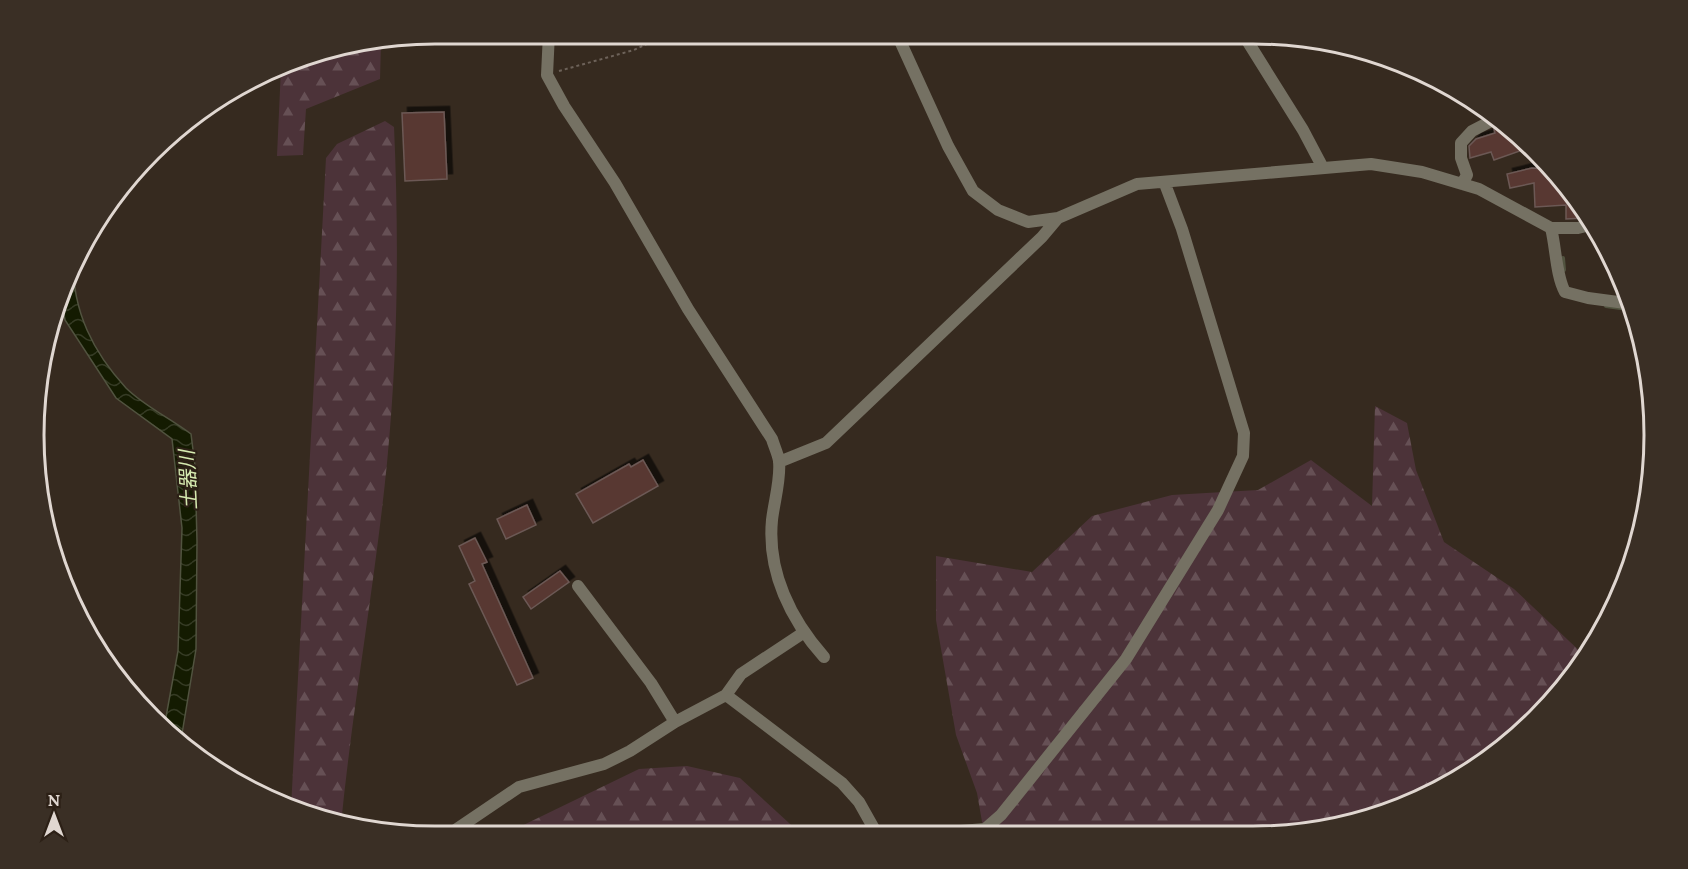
<svg xmlns="http://www.w3.org/2000/svg" width="1688" height="869" font-family="Lora,'Noto Sans JP',serif">
	<style>
		.forest { fill: url(#forest-firs) }
		.water { fill: url(#water-waves); stroke: #51533f; stroke-width: 1.5 }
		.lines { fill: none; stroke-linecap: round; stroke-linejoin: round }
		.stream { stroke: #51533f; stroke-width: 4 }
		.building { fill: #583831; stroke: #6c5955; stroke-width: 1.5; filter: url(#shadow) }
		.path { stroke: #6d6259; stroke-width: 2; stroke-dasharray: 3 3; stroke-linecap: butt }
		.minor { stroke: #757163; stroke-width: 12 }
		.labels { text-anchor: middle; stroke-width: 4.5; stroke-linejoin: round; paint-order: stroke }
		.water-label { font-size: 20px; font-style: italic; fill: #d6eab0; stroke: #2c2016 }
		.rim { fill: none; stroke: #e0d7d1; stroke-width: 3 }
	</style>
	<defs>
		<pattern id="forest-firs" width="22" height="20" patternUnits="userSpaceOnUse" patternTransform="scale(1.5)"><rect width="22" height="20" fill="#4c3339"/><path d="M5 1l3.5 6h-7zM16 11l3.5 6h-7z" fill="#665055"/></pattern>
		<pattern id="water-waves" width="16" height="10" patternUnits="userSpaceOnUse" patternTransform="scale(1.5)"><rect width="16" height="10" fill="#141b01"/><path d="M0 5q4-4 8 0t8 0" fill="none" stroke="#363b25"/></pattern>
		<filter id="shadow"><feDropShadow dx="5.5" dy="-5.5" stdDeviation="0" flood-color="#0009"/></filter>
	</defs>
	<rect width="100%" height="100%" fill="#362a1f"/>
	<path class="forest" d="M381,42L380,79L306,109L303,155L277,156L281,68L305,54Z
		M385,121L394,127C399,238 398,352 387,463C375,584 353,703 341,824L291,808L326,158L337,144Z
		M1375,406L1407,423L1416,470L1444,542L1514,589L1586,657L1572,679L1498,753L1407,806L1306,833H984L977,793L956,735L936,620V556L1032,572L1092,516L1172,495L1258,490L1311,460L1372,506Z
		M687,766L740,778L801,834L503,835L639,769Z"/>
	<path class="water" d="M73,262C73,312 93,352 126,388C144,406 170,418 191,434L195,466L197,541L196,649L181,740L164,728L178,651L182,528L172,439L116,398L65,320L60,294Z"/>
	<g class="lines">
		<path class="stream" d="M1563,258L1564,270
			M1606,306L1635,310"/>
	</g>
	<path class="building" d="M444,112L447,179L405,181L402,113Z
		M1505,123L1531,147L1494,160L1491,152L1470,158L1469,146L1476,139L1495,133L1494,129Z
		M1532,168L1555,170L1584,210V218L1566,219V205L1535,207L1534,183L1510,188L1507,174Z
		M643,460L658,486L593,523L576,494L629,464L631,467Z
		M527,505L536,525L506,539L497,519Z
		M475,538L487,562L482,564L533,678L517,685L469,584L475,581L459,546Z
		M560,571L569,582L531,609L523,597Z"/>
	<g class="lines">
		<path class="path" d="M559,71L634,50L670,33"/>
		<path class="minor" d="M549,33L547,75L564,106L615,183L688,309L772,439C774,446 778,454 779,461C781,479 774,502 772,520C767,572 791,620 824,657
			M902,33L901,43L948,146L973,191L998,210L1028,222L1058,218
			M1243,34L1303,130L1322,166
			M1462,184L1467,175L1461,158V143L1472,131L1499,117
			M1551,228C1556,248 1556,276 1565,292L1588,298L1633,304
			M779,462L826,443L1042,237L1058,218L1137,184L1371,164L1422,172L1479,189L1551,228H1578L1594,224
			M578,586L651,683L675,722
			M726,695L842,783L859,802L877,834
			M923,834L985,829L1001,815L1126,659L1218,510L1243,456L1244,433L1182,229L1165,184
			M448,835L519,787L604,764L630,751L675,722L726,695L741,674L803,633"/>
	</g>
	<g class="labels">
		<g class="water-label">
			<text transform="translate(188 480) rotate(-93)" y="7">土器川</text>
		</g>
	</g>
	<path d="M0 0H1688V869H0ZM435 44H1253A391 391 0 0 1 1644 435V435A391 391 0 0 1 1253 826H435A391 391 0 0 1 44 435V435A391 391 0 0 1 435 44Z" fill="#3a2f25" fill-rule="evenodd"/>
	<path class="rim" d="M435 44H1253A391 391 0 0 1 1644 435V435A391 391 0 0 1 1253 826H435A391 391 0 0 1 44 435V435A391 391 0 0 1 435 44Z"/>
	<g transform="translate(54 815)" stroke="#2c2016" stroke-width="4.5" paint-order="stroke">
	<path d="M0-4.5L10 22L0 15L-10 22Z" fill="#e0d7d1"/>
	<text y="-9" font-size="16" font-weight="bold" text-anchor="middle" fill="#e0d7d1">N</text>
	</g>
</svg>
